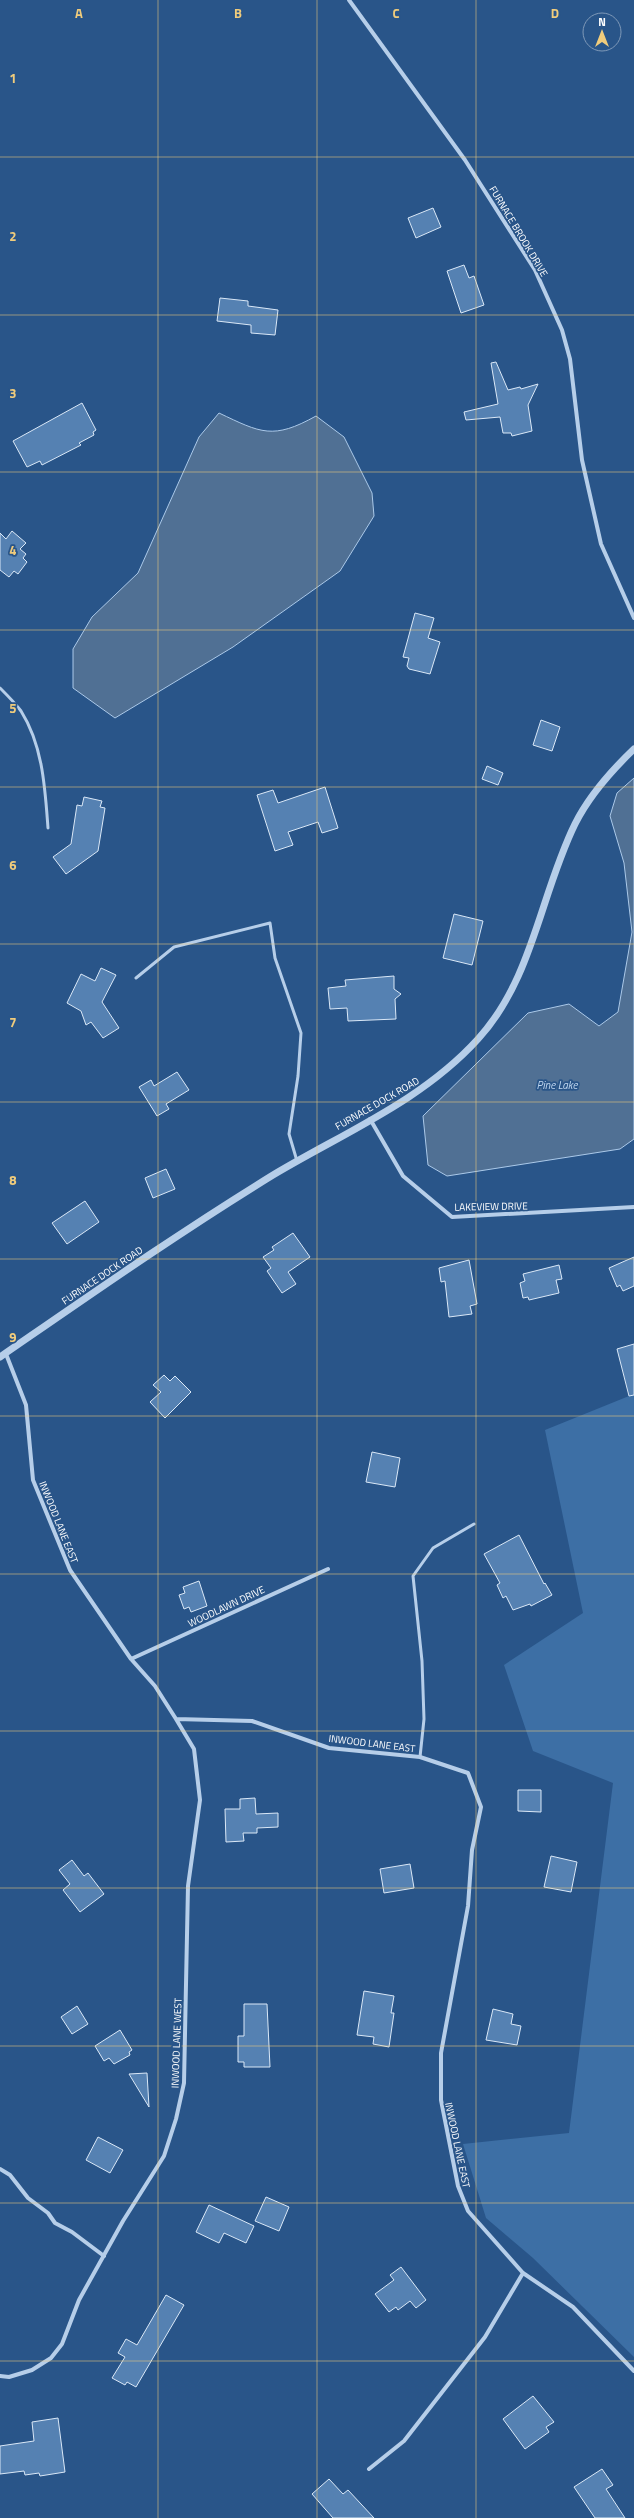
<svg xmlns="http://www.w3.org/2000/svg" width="634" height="2518" font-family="'Titillium Web',sans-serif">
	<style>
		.green { fill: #3d6fa5 }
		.water { fill: #507094; stroke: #abc9e9 }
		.building { fill: #5581b2; stroke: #dae8f7 }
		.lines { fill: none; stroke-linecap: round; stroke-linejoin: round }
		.service { stroke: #b6cee9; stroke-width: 3 }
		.minor { stroke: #b6cee9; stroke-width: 4 }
		.tertiary { stroke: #b6cee9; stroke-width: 7 }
		.grid { fill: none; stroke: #f0cc7c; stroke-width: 1; stroke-opacity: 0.55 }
		.labels { text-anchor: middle; stroke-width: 3.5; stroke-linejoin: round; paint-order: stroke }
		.street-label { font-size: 10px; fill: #fff; stroke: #295589 }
		.water-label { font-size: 11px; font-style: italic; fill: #c2d8f0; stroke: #295589 }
		.grid-label { font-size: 13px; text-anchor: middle; font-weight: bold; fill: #f0cc7c; stroke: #295589; stroke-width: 3.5; stroke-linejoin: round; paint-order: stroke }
	</style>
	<rect width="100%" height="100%" fill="#295589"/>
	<path class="green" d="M634,1394V2357L533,2258L486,2218L463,2144L569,2133L613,1783L533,1751L504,1665L583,1613L545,1430Z"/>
	<path class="water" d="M219,413C261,433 273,440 316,416L344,437L372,493L374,516L340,571L233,647L115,718L73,688V649L92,617L138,573L199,437Z
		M634,778V1139L620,1149L447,1176L428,1165L423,1116L528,1013L569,1004L599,1026L618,1012L632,932L624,863L610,816L617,793Z"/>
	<path class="building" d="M433,208L441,227L416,238L408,218Z
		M464,265L469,278L474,276L484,305L461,313L447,271Z
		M220,298L248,301V306L278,310L275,335L251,333V325L217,321Z
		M496,362L508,390L520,387L521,389L538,384L528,405L532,431L512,436L511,433H503L500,417L466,420L464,412L498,404L491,363Z
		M82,403L96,430L93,432L94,435L79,443L81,445L42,465L40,461L27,467L13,441Z
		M12,531L26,543L20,549L26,554L23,558L27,562L18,574L14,571L9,577L0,570V533L6,539Z
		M415,613L434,618L428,638L440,642L430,674L409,669L407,666L409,658L403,657Z
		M541,720L560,727L552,751L533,745Z
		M487,766L503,773L498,785L482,779Z
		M325,787L338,828L322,833L318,822L288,832L293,845L275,851L257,795L273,790L278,803Z
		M84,797L102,801L100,807L105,808L98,851L66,874L53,857L71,844L77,805L82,806Z
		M454,914L483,921L472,965L443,958Z
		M101,968L116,975L102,1002L119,1028L103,1038L91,1022L86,1025L81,1011L67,1003L81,974L95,981Z
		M394,976V989L401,994L395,999L396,1019L348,1021L347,1008L330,1009L328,988L346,986L345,980Z
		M177,1072L189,1090L166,1104L169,1109L157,1116L139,1087L151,1080L154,1086Z
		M166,1169L175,1189L153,1198L145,1178Z
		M85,1201L99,1222L67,1244L52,1223Z
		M293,1233L310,1257L288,1272L296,1284L282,1293L267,1271L271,1268L263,1257L274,1250L272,1247Z
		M634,1257V1286L623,1291L620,1285L617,1287L609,1268Z
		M469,1260L477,1304L470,1306L472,1314L449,1317L445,1281L441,1282L439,1268Z
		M559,1265L562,1279L556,1280L559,1293L529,1300L528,1297L523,1298L520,1283L525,1281L523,1274Z
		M634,1344V1395L629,1396L617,1349Z
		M164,1375L170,1381L175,1376L191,1392L165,1418L150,1402L161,1392L153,1385Z
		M372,1452L400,1458L395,1487L366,1482Z
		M519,1535L544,1584L545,1583L552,1595L531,1606L530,1604L513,1610L506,1596L503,1598L497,1585L500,1583L484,1554Z
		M199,1581L207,1606L191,1612L189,1607L184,1609L179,1595L185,1593L183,1587Z
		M518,1790H541V1812L518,1811Z
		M255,1798L256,1814L278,1813V1827L257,1828V1833H243L244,1841L226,1842L225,1809H240V1799Z
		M551,1856L577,1862L571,1892L544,1887Z
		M72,1860L84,1876L88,1873L104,1894L80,1912L63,1890L70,1884L59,1870Z
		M410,1864L414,1888L384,1893L380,1869Z
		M364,1991L394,1996L391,2013H394L389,2047L373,2044L374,2037L357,2035Z
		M244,2004H267L270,2067H244V2062H238V2036H244Z
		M77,2006L88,2024L72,2034L61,2017Z
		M493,2009L513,2014L511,2024L521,2026L517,2045L486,2040Z
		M120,2030L132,2050L129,2052L130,2055L114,2064L109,2058L104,2061L95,2046Z
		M147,2073L149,2107L129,2074Z
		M98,2137L123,2150L110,2173L86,2160Z
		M266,2197L289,2207L279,2231L255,2221Z
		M209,2205L254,2226L246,2243L224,2233L219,2243L196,2232Z
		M401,2267L426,2300L416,2308L410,2301L398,2310L396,2307L389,2312L375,2294L394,2280L390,2275Z
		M166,2295L184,2305L136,2387L127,2382L125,2385L112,2378L125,2357L118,2353L126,2339L137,2345Z
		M533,2396L554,2422L546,2427L549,2432L525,2449L503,2419Z
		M58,2418L65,2472L40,2476L39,2473L25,2475L24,2471L0,2474V2446L34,2441L32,2422Z
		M602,2469L613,2485L606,2489L625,2518H595L574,2487Z
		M329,2479L343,2494L348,2490L374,2518H333L312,2494Z"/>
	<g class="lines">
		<path class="service" d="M0,688C7,695 15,703 21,711C43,746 45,788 48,828
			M136,978L174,947L270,923L275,958L301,1033L298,1076L289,1134L297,1161
			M420,1757L424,1719L422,1661L413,1576L433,1548L474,1524"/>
		<path class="minor" d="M349,0L465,160L535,270L562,330L570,359L582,460L601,544L634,618
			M370,1119L403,1176L452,1217L634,1207
			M6,1354L26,1405L33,1480L70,1570L131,1659L155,1686L176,1719L252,1721L329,1748L420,1757L468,1773L481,1807L472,1850L468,1906L441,2053V2100L458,2186L468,2211L523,2273L573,2307L634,2371
			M131,1659L328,1569
			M0,2169L10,2175L28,2198L48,2213L55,2223L72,2232L104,2256
			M0,2376L9,2377L32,2370L51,2358L62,2344L79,2300L123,2221L164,2156L176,2119L184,2083L188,1886L200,1800L194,1749L176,1719
			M369,2469L404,2441L485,2337L523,2273"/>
		<path class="tertiary" d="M0,1357C90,1295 180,1232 273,1175C343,1133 422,1101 478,1039C533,979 540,895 575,824C589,796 611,771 634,749"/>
	</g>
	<path class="grid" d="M158,0V2518M317,0V2518M476,0V2518M0,157H634M0,315H634M0,472H634M0,630H634M0,787H634M0,944H634M0,1102H634M0,1259H634M0,1416H634M0,1574H634M0,1731H634M0,1888H634M0,2046H634M0,2203H634M0,2361H634"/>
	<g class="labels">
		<g class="street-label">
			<text transform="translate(519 231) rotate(59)" y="4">FURNACE BROOK DRIVE</text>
			<text transform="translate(377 1103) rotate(-30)" y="4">FURNACE DOCK ROAD</text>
			<text transform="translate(491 1206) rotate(-1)" y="4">LAKEVIEW DRIVE</text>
			<text transform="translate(102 1275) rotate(-34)" y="4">FURNACE DOCK ROAD</text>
			<text transform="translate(59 1522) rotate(68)" y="4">INWOOD LANE EAST</text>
			<text transform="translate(226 1606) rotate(-25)" y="4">WOODLAWN DRIVE</text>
			<text transform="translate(372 1743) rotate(7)" y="4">INWOOD LANE EAST</text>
			<text transform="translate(176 2043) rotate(-88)" y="4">INWOOD LANE WEST</text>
			<text transform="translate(458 2145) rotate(78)" y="4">INWOOD LANE EAST</text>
		</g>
		<g class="water-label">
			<text x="557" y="1089">Pine Lake</text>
		</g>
	</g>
	<g class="grid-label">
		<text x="79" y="18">A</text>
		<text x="238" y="18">B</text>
		<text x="396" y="18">C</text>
		<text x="555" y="18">D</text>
		<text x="13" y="83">1</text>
		<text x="13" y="241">2</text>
		<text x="13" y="398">3</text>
		<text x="13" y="555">4</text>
		<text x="13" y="713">5</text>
		<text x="13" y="870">6</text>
		<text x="13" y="1027">7</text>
		<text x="13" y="1185">8</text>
		<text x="13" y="1342">9</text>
	</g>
	<g transform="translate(602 32)"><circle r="19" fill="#295589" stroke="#7f99b8"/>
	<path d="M0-3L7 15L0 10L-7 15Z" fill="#f0cc7c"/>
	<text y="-6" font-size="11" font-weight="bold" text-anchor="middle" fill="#ffffff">N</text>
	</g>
</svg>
